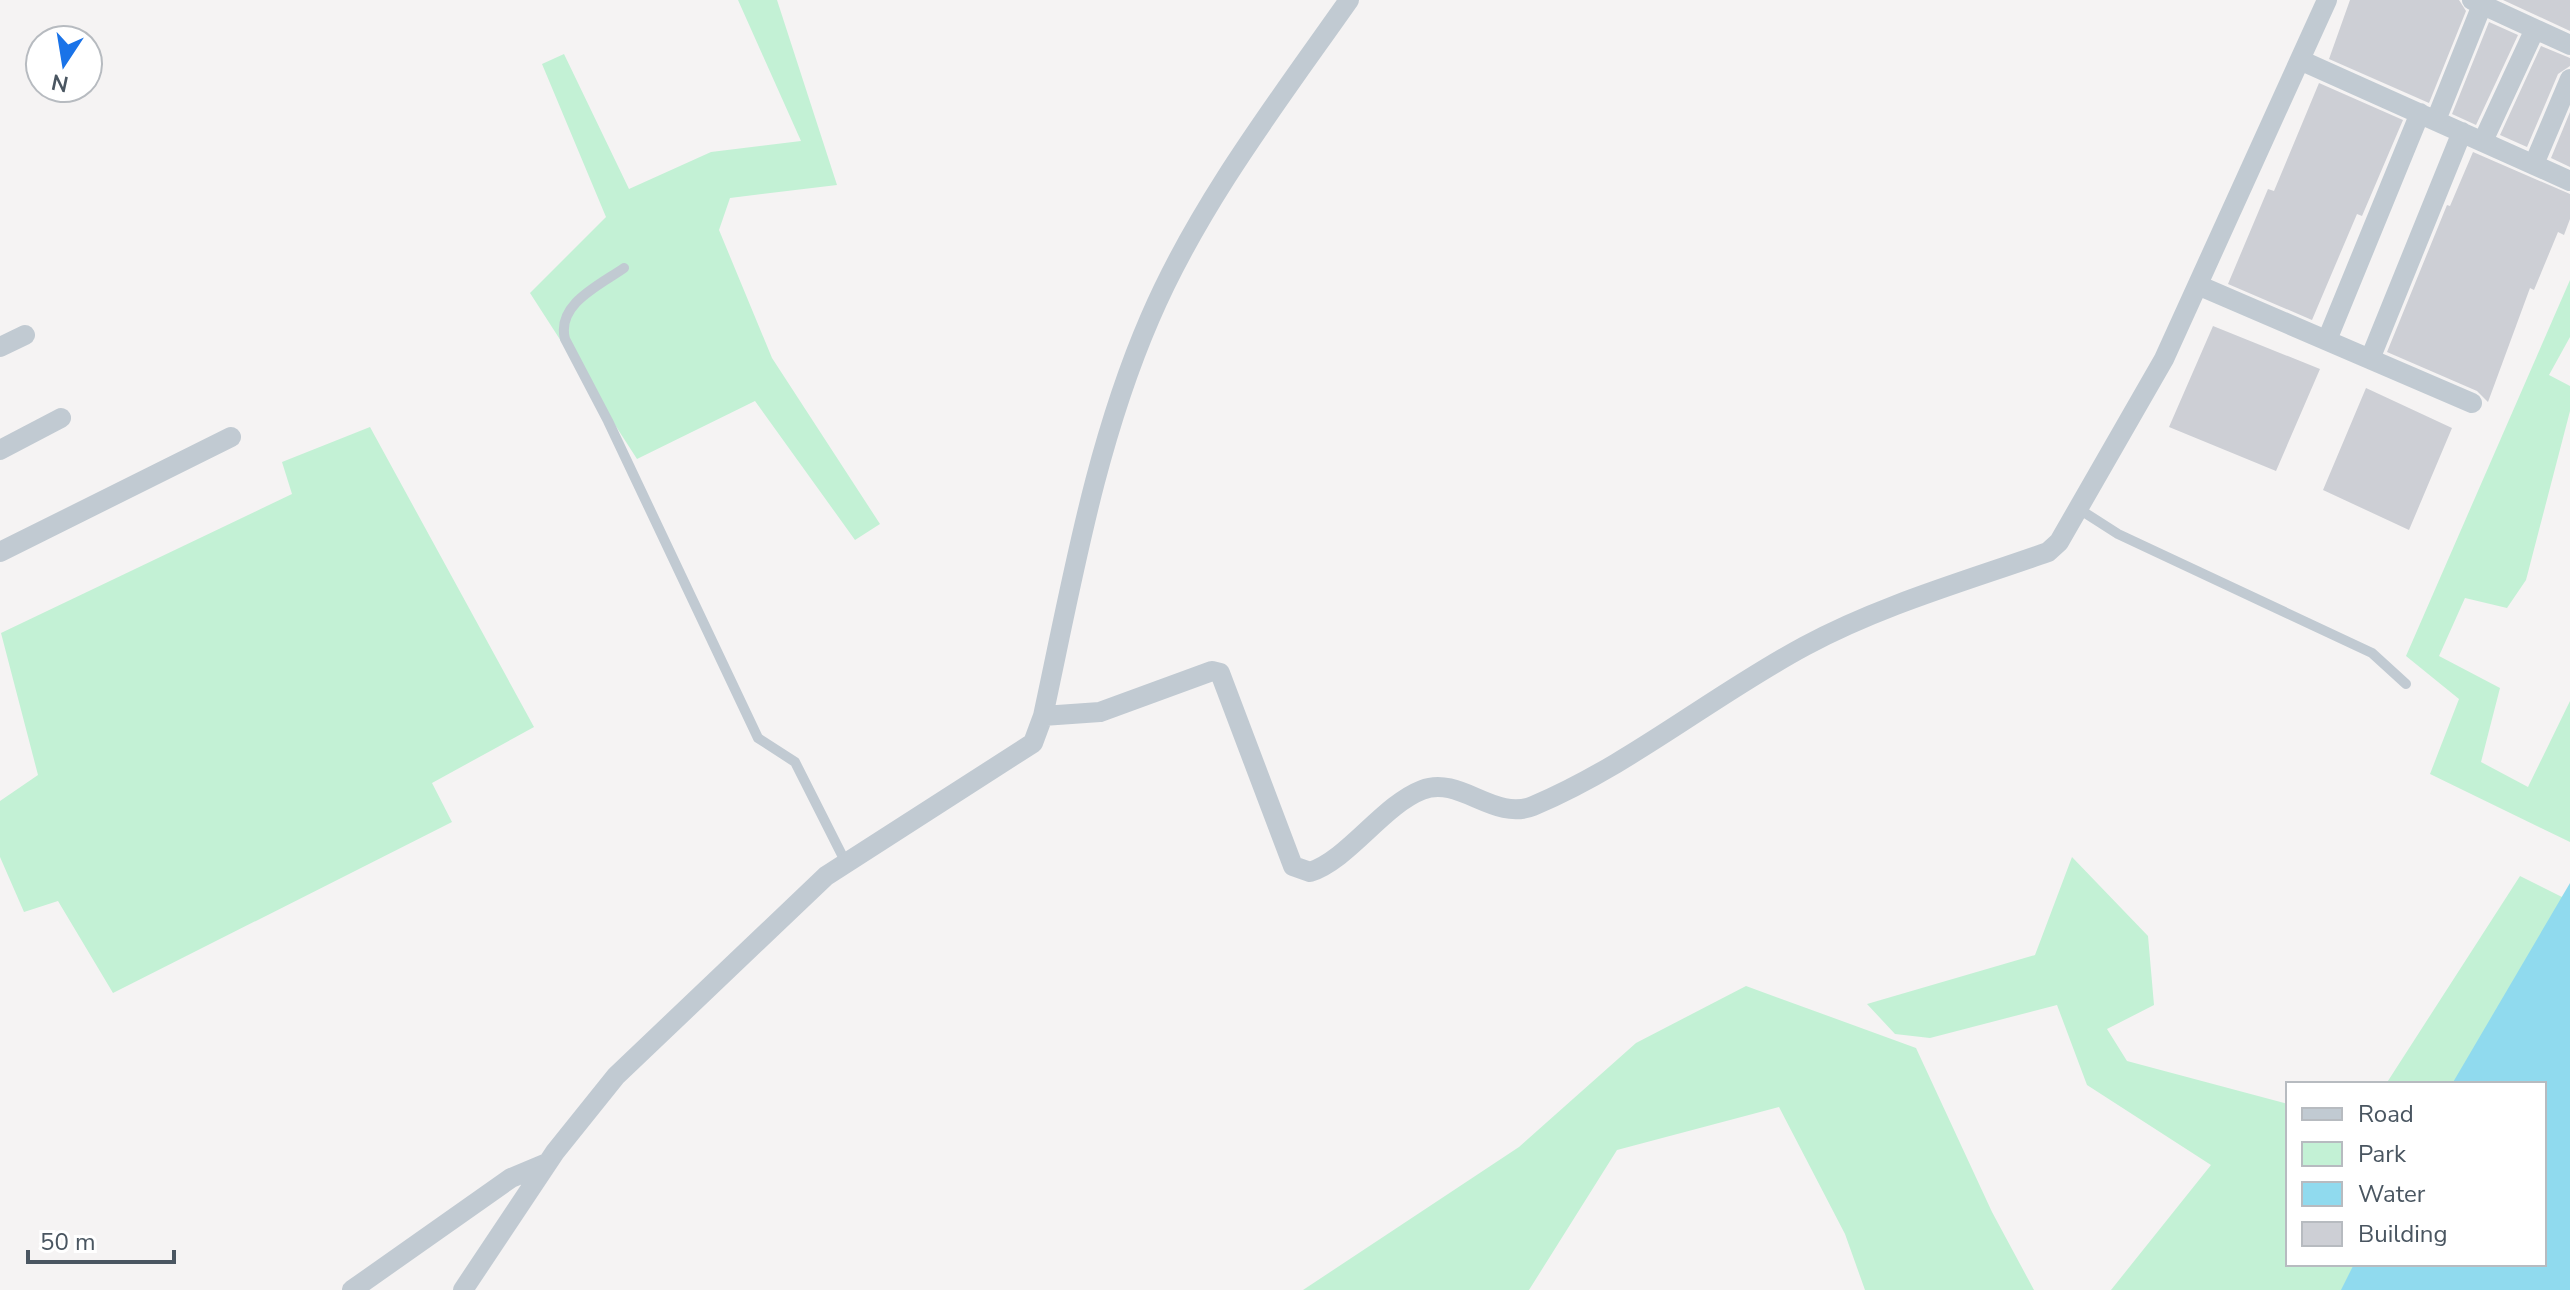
<svg xmlns="http://www.w3.org/2000/svg" width="2570" height="1290" font-family="'Nunito Sans',sans-serif">
	<style>
		.green { fill: #c3f1d5 }
		.water { fill: #90daee }
		.building { fill: #cdcfd5 }
		.lines { fill: none; stroke-linecap: round; stroke-linejoin: round }
		.service { stroke: #c1cad2; stroke-width: 10 }
		.minor { stroke: #c1cad2; stroke-width: 20 }
	</style>
	<rect width="100%" height="100%" fill="#f5f3f3"/>
	<path class="green" d="M738,0H777L837,185L730,198L719,230L772,358L880,524L855,540L755,401L637,459L530,293L606,217L542,64L564,54L629,189L711,152L801,141Z
		M2570,280V337L2549,375L2570,386V411L2526,580L2507,608L2465,598L2439,656L2500,688L2481,762L2528,787L2570,701V842L2430,774L2459,699L2406,656Z
		M370,427L534,727L432,783L452,822L113,993L58,901L24,912L0,857V801L38,775L1,633L292,494L282,462Z
		M2072,857L2148,936L2154,1005L2107,1029L2127,1061L2288,1104V1264H2375L2363,1290H2111L2211,1165L2087,1085L2057,1005L1930,1038L1895,1034L1867,1004L2035,955Z
		M2520,876L2570,901L2468,1084H2386Z
		M1746,986L1916,1048L1992,1212L2034,1290H1865L1845,1234L1779,1107L1617,1150L1529,1290H1303L1519,1147L1636,1043Z"/>
	<path class="water" d="M2570,883V1290H2341L2354,1264H2544V1084H2452Z"/>
	<path class="building" d="M2350,0H2459L2466,11L2429,103L2329,59Z
		M2503,0H2570V31Z
		M2489,22L2518,35L2476,125L2452,114Z
		M2541,46L2570,58V66L2558,74L2527,147L2500,135Z
		M2319,83L2403,120L2362,216L2357,214L2312,320L2228,284L2268,189L2274,191Z
		M2570,112V167L2551,158Z
		M2473,152L2570,194V219L2564,235L2558,232L2534,290L2530,288L2488,402L2477,391L2387,352L2447,205L2450,206Z
		M2213,326L2320,369L2276,471L2169,427Z
		M2366,388L2452,428L2409,530L2323,490Z"/>
	<g class="lines">
		<path class="service" d="M624,268C600,285 556,304 565,339L608,421L758,738L795,762L846,863
			M2079,509L2118,534L2372,653L2406,684"/>
		<path class="minor" d="M2472,0L2570,45
			M2300,60L2570,181
			M2436,120L2482,5
			M2483,141L2535,29
			M2534,164L2570,79
			M2200,286L2472,403
			M2327,340L2420,113
			M0,347L25,335
			M2370,359L2462,132
			M0,450L61,418
			M0,552L231,437
			M1043,716L1100,712L1212,671L1220,673L1293,866L1310,872C1348,860 1383,805 1422,790C1460,775 1494,822 1533,806C1630,765 1712,696 1805,646C1881,605 1966,581 2048,552L2059,542L2164,359L2327,0
			M352,1290L511,1178L547,1163
			M463,1290L555,1152L616,1076L826,876L1033,743L1043,716C1072,582 1095,445 1150,318C1199,204 1278,101 1349,0"/>
	</g>
	<rect x="2286" y="1082" width="260" height="184" fill="#ffffff" stroke="#b7bbc0" stroke-width="2"/>
	<rect x="2302" y="1108" width="40" height="12" fill="#c1cad2" stroke="#b7bbc0" stroke-width="2"/>
	<text x="2358" y="1122" font-size="24" fill="#4a5661">Road</text>
	<rect x="2302" y="1142" width="40" height="24" fill="#c3f1d5" stroke="#b7bbc0" stroke-width="2"/>
	<text x="2358" y="1162" font-size="24" fill="#4a5661">Park</text>
	<rect x="2302" y="1182" width="40" height="24" fill="#90daee" stroke="#b7bbc0" stroke-width="2"/>
	<text x="2358" y="1202" font-size="24" fill="#4a5661">Water</text>
	<rect x="2302" y="1222" width="40" height="24" fill="#cdcfd5" stroke="#b7bbc0" stroke-width="2"/>
	<text x="2358" y="1242" font-size="24" fill="#4a5661">Building</text>
	<g transform="translate(64 64) rotate(192)"><circle r="38" fill="#ffffff" stroke="#b7bbc0" stroke-width="2"/>
	<path d="M0-6L14 30L0 20L-14 30Z" fill="#1a73e8"/>
	<text y="-12" font-size="22" font-weight="bold" text-anchor="middle" fill="#4a5661">N</text>
	</g>
	<path d="M28 1250v12h146v-12" fill="none" stroke="#4a5661" stroke-width="4"/>
	<text x="40" y="1250" font-size="24" fill="#4a5661" stroke="#ffffff" stroke-width="6" paint-order="stroke">50 m</text>
</svg>
